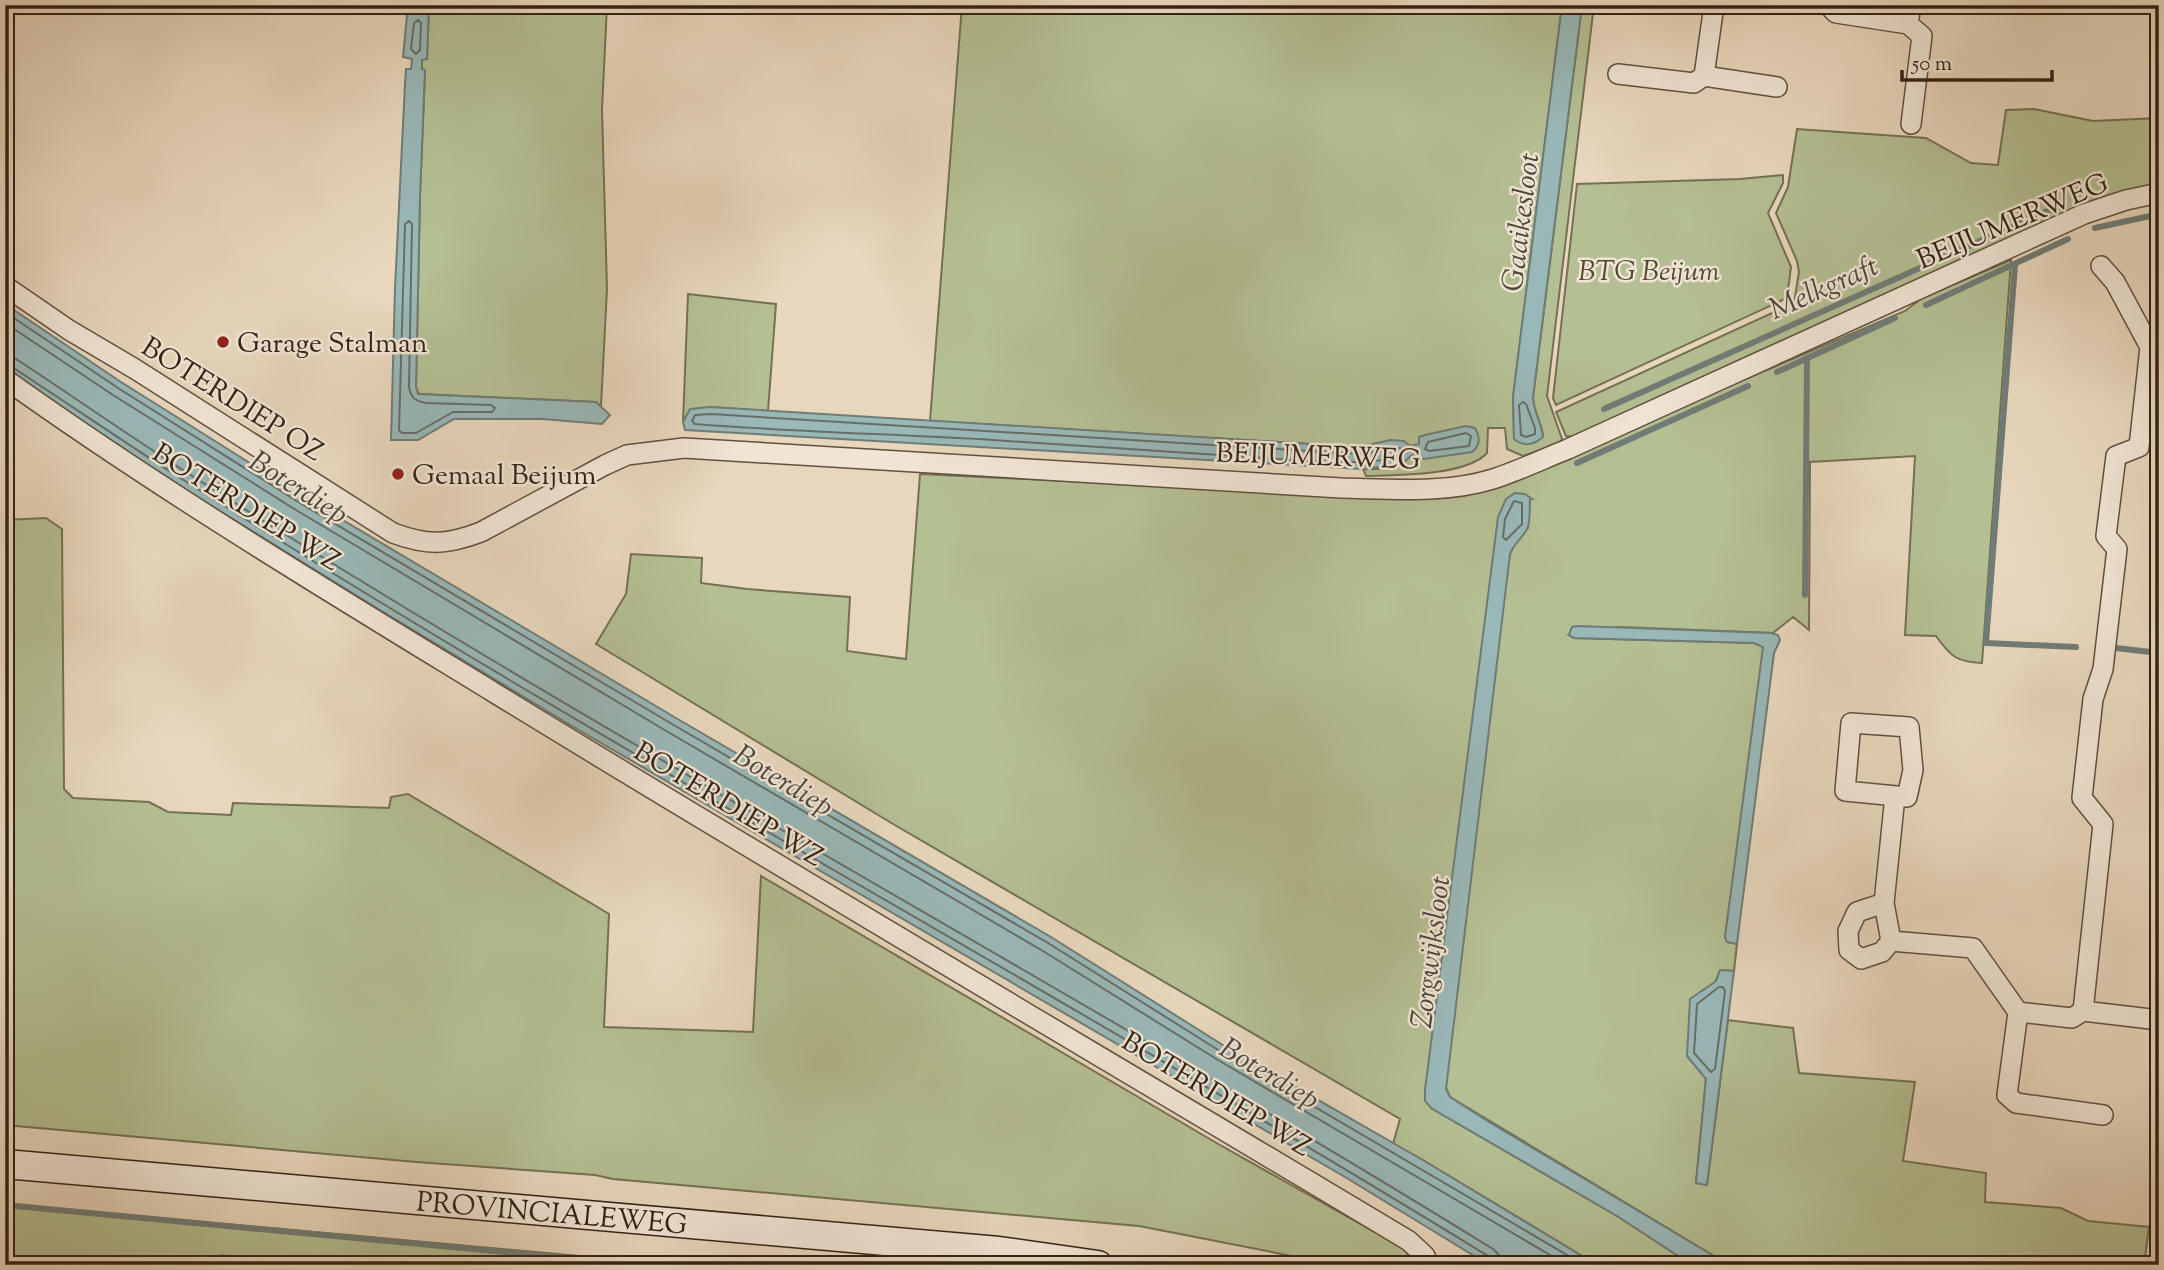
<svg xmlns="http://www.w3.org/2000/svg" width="2164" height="1270" font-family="'Sorts Mill Goudy',serif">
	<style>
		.green { fill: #b4bf93; stroke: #747154; stroke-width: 2 }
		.water { fill: #99b8b8; stroke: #707c77; stroke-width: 2 }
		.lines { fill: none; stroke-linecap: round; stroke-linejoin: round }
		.shore { stroke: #666e67; stroke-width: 2 }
		.stream { stroke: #707c77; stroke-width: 6 }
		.street-casing { stroke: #605040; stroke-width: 22 }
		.secondary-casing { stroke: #332316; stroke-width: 31 }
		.street { stroke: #f0e5d4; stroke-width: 19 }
		.secondary { stroke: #f0e5d4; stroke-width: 28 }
		.poi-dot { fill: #8f2418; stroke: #f0e5d4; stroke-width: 2.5 }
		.labels { text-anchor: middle; stroke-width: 5; stroke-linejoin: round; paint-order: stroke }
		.street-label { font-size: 28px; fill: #332316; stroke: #f0e5d4 }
		.park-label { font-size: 28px; font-style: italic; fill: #534a35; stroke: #f0e5d4 }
		.poi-label { font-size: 28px; fill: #332316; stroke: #f0e5d4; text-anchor: start }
		.water-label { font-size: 30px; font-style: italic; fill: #4c483e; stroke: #f0e5d4 }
	</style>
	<rect width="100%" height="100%" fill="#e8d7bd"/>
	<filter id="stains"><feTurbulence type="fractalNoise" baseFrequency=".00286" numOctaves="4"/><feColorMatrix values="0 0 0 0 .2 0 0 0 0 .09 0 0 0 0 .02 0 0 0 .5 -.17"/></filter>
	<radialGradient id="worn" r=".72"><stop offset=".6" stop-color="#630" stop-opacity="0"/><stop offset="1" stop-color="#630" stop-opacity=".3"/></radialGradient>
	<path class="green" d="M429,5H607L602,110L607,289L601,406L596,402L419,394L416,388L420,196L425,71L422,69V59H427Z
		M962,5H1562L1513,397L1514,439L1534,443L1543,436C1542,423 1533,411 1533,398L1582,5H1594L1547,396L1562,439L1560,444L1523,456L1507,449L1505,428H1488L1487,453C1466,476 1397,475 1366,476L1363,469H1379L1411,455L1422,457L1419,445L1409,446L1391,440L1360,447L930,421Z
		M2034,109L2093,121L2159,118V186L1573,437L1566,436L1556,412L1794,303L1799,272L1797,261L1776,213L1788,187L1797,129L1926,138L1971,163L1998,165L2006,110Z
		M1783,175V183L1768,213L1791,267L1787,298L1556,405L1553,398L1577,184L1740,179Z
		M2011,260L1982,663C1957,662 1951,657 1936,636L1905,635L1915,456L1810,462L1809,630L1793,617L1773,633L1620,627L1569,635L1574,638L1754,643L1761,645L1764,650L1725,937L1727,942L1737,944L1734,971L1720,970L1687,1056L1706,1078L1696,1183L1707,1185L1728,1020L1793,1028L1799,1073L1915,1082L1903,1161L1986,1173L1985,1202L2061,1208L2088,1221L2149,1227L2144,1265H1729L1450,1097L1445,1085L1501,614L1510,554L1514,545L1528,528L1530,499L1515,493L1425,1090L1431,1108L1617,1216L1692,1265H1597L1421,1159L1393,1144L1400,1119L893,824L596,644L626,594L631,554L702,558L701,583L747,589L850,597L847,651L906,659L920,474L1423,498L1479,493L1905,311L1922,298Z
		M688,294L776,304L768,411L710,407L687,414L683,422Z
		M46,518L62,529L64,789L73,798L149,802L168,812L231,815L233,803L389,808L391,797L408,794L609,914L604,1027L753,1032L761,876L1220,1145L1403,1248L1416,1265H1338L1139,1226L613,1179L595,1175L416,1162L5,1125V520Z
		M5,1204L679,1265H5Z"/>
	<path class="water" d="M408,5H429L427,59L422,60V69L425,70L420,196L416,387L418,394L596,402L610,415L602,424L543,419H454L418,440H391L395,288L405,84L406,69H411L412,59L403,57Z
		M1562,5H1582L1533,397C1533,411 1542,423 1543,437C1534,445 1524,447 1514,439L1513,397Z
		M5,304L121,382L304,497L676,718L1051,937L1226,1047L1421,1159L1597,1265H1489L1345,1177L572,726L380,610L179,486L5,371Z
		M710,407L1360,447L1391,440L1404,441L1410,446L1419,444V437L1425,435L1466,426L1475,428C1480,437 1480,446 1472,452L1424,459L1412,455L1402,464L1363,469L685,430L683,422L690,409Z
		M1515,493L1525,494L1532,499H1530C1529,509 1531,521 1527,529C1522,539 1513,544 1510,554L1446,1089L1450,1097L1489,1122L1729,1265H1692L1617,1216L1431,1108L1425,1101V1090L1498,517L1506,499Z
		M1578,626L1771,633L1778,635L1780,640L1774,653L1737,944L1727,942L1725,937L1763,647L1754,643L1574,638L1569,635L1572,627Z
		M1720,970L1734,971L1707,1185L1696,1183L1706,1079L1687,1056L1690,999L1716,981Z"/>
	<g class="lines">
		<path class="shore" d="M418,20L421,23L420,50L416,54L411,49L414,23Z
			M409,221L412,224L409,387C411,398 415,401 426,403L491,405L495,408L492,412H453L416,433H402L399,430L405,224Z
			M5,312L118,388L300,503L672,724L1048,943L1223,1053L1584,1265
			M5,323L113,395L296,510L668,732L1043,951L1218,1060L1567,1265
			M5,356L16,359C74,397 131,437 189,474C616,745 1062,983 1493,1249L1499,1255L1500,1265
			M5,365L12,367C70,405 127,444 185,481C612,752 1057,991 1488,1256L1492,1265
			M1523,402L1526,404L1535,428V434L1526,437L1521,435L1519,405Z
			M711,414L1359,454L1400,448L1404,452C1390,470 1279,459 1253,457C1166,452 1079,445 993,440C893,434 794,432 695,424L692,421L695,415Z
			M1466,433L1471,436L1469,446L1429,451L1425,449L1428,442Z
			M1514,501L1522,503V524L1506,540L1503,537L1505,519Z
			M1719,987H1723L1725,991L1715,1069L1711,1072L1694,1053L1697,1004Z"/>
		<path class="stream" d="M2095,228L2159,214
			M2015,265L1986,643L2076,647
			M1926,305L2068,239
			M1777,372L1895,318
			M1604,409L2061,205
			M1577,463L1748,386
			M1805,595L1807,358
			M2116,648L2159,653
			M5,1205L589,1260
			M614,1261L653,1265
			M223,1265V1257
			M2153,1265L2159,1217"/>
		<g class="street-casing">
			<path id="street" d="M1828,5L1836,13L1908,24L1911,5
				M1908,24L1922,36L1911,124
				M1618,74L1694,83L1704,76L1777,87
				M1704,76L1714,5
				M5,286L69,330L135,369L393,533C428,546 447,545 481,532L605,465L627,455L684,448L1341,488C1390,489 1445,494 1493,479C1518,471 1543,459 1568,449L2084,214L2126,200L2159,193
				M5,379C162,491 328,591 493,692C796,878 1104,1058 1409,1241L1425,1256L1429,1265
				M1851,723L1909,727L1913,770L1907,797L1845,791Z
				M1895,796L1884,903L1891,941L1973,948L2018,1012L2072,1018L2083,1011L2159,1020
				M1884,903L1857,912L1848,931L1849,950L1861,959L1882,952L1891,941
				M2083,1011L2103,824L2082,798L2093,699L2103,669L2117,549L2106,536L2116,456L2139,447L2150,347L2115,282L2101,266
				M2018,1012L2007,1095L2016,1103L2103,1115"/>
		</g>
		<g class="secondary-casing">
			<path id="secondary" d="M5,1164L999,1251L1098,1265"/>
		</g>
		<use href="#street" class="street"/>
		<use href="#secondary" class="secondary"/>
	</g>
	<g class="poi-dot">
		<circle cx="223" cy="342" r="7"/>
		<circle cx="398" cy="474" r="7"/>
	</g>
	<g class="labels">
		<g class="street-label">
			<text transform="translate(2012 220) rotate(-23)" y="10">BEIJUMERWEG</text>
			<text transform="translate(233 398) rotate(32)" y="10">BOTERDIEP OZ</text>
			<text transform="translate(1318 455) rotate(2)" y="10">BEIJUMERWEG</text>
			<text transform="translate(247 506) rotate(32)" y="10">BOTERDIEP WZ</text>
			<text transform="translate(729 803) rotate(31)" y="10">BOTERDIEP WZ</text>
			<text transform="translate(1217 1093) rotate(31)" y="10">BOTERDIEP WZ</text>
			<text transform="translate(552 1212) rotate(5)" y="10">PROVINCIALEWEG</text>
		</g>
		<g class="park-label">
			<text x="1649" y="280">BTG Beijum</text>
		</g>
		<g class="poi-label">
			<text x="237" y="352">Garage Stalman</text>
			<text x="412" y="484">Gemaal Beijum</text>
		</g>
		<g class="water-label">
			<text transform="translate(1520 222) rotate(-83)" y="10">Gaaikesloot</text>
			<text transform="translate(1823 287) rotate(-24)" y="10">Melkgraft</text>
			<text transform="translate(299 487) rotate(32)" y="10">Boterdiep</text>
			<text transform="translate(784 780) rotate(31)" y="10">Boterdiep</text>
			<text transform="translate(1430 952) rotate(-83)" y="10">Zorgwijksloot</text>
			<text transform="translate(1270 1073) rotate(31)" y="10">Boterdiep</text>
		</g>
	</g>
	<rect width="2164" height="1270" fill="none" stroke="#e8d7bd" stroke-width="28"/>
	<rect x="7" y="7" width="2150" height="1256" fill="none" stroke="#332316" stroke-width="3.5"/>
	<rect x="14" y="14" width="2136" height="1242" fill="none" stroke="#332316" stroke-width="2"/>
	<path d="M1902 70v10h150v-10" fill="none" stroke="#332316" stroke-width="3.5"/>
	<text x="1912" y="70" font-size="21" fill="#332316" stroke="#f0e5d4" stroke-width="5" paint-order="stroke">50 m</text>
	<rect width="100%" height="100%" filter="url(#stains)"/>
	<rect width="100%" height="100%" fill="url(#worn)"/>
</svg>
